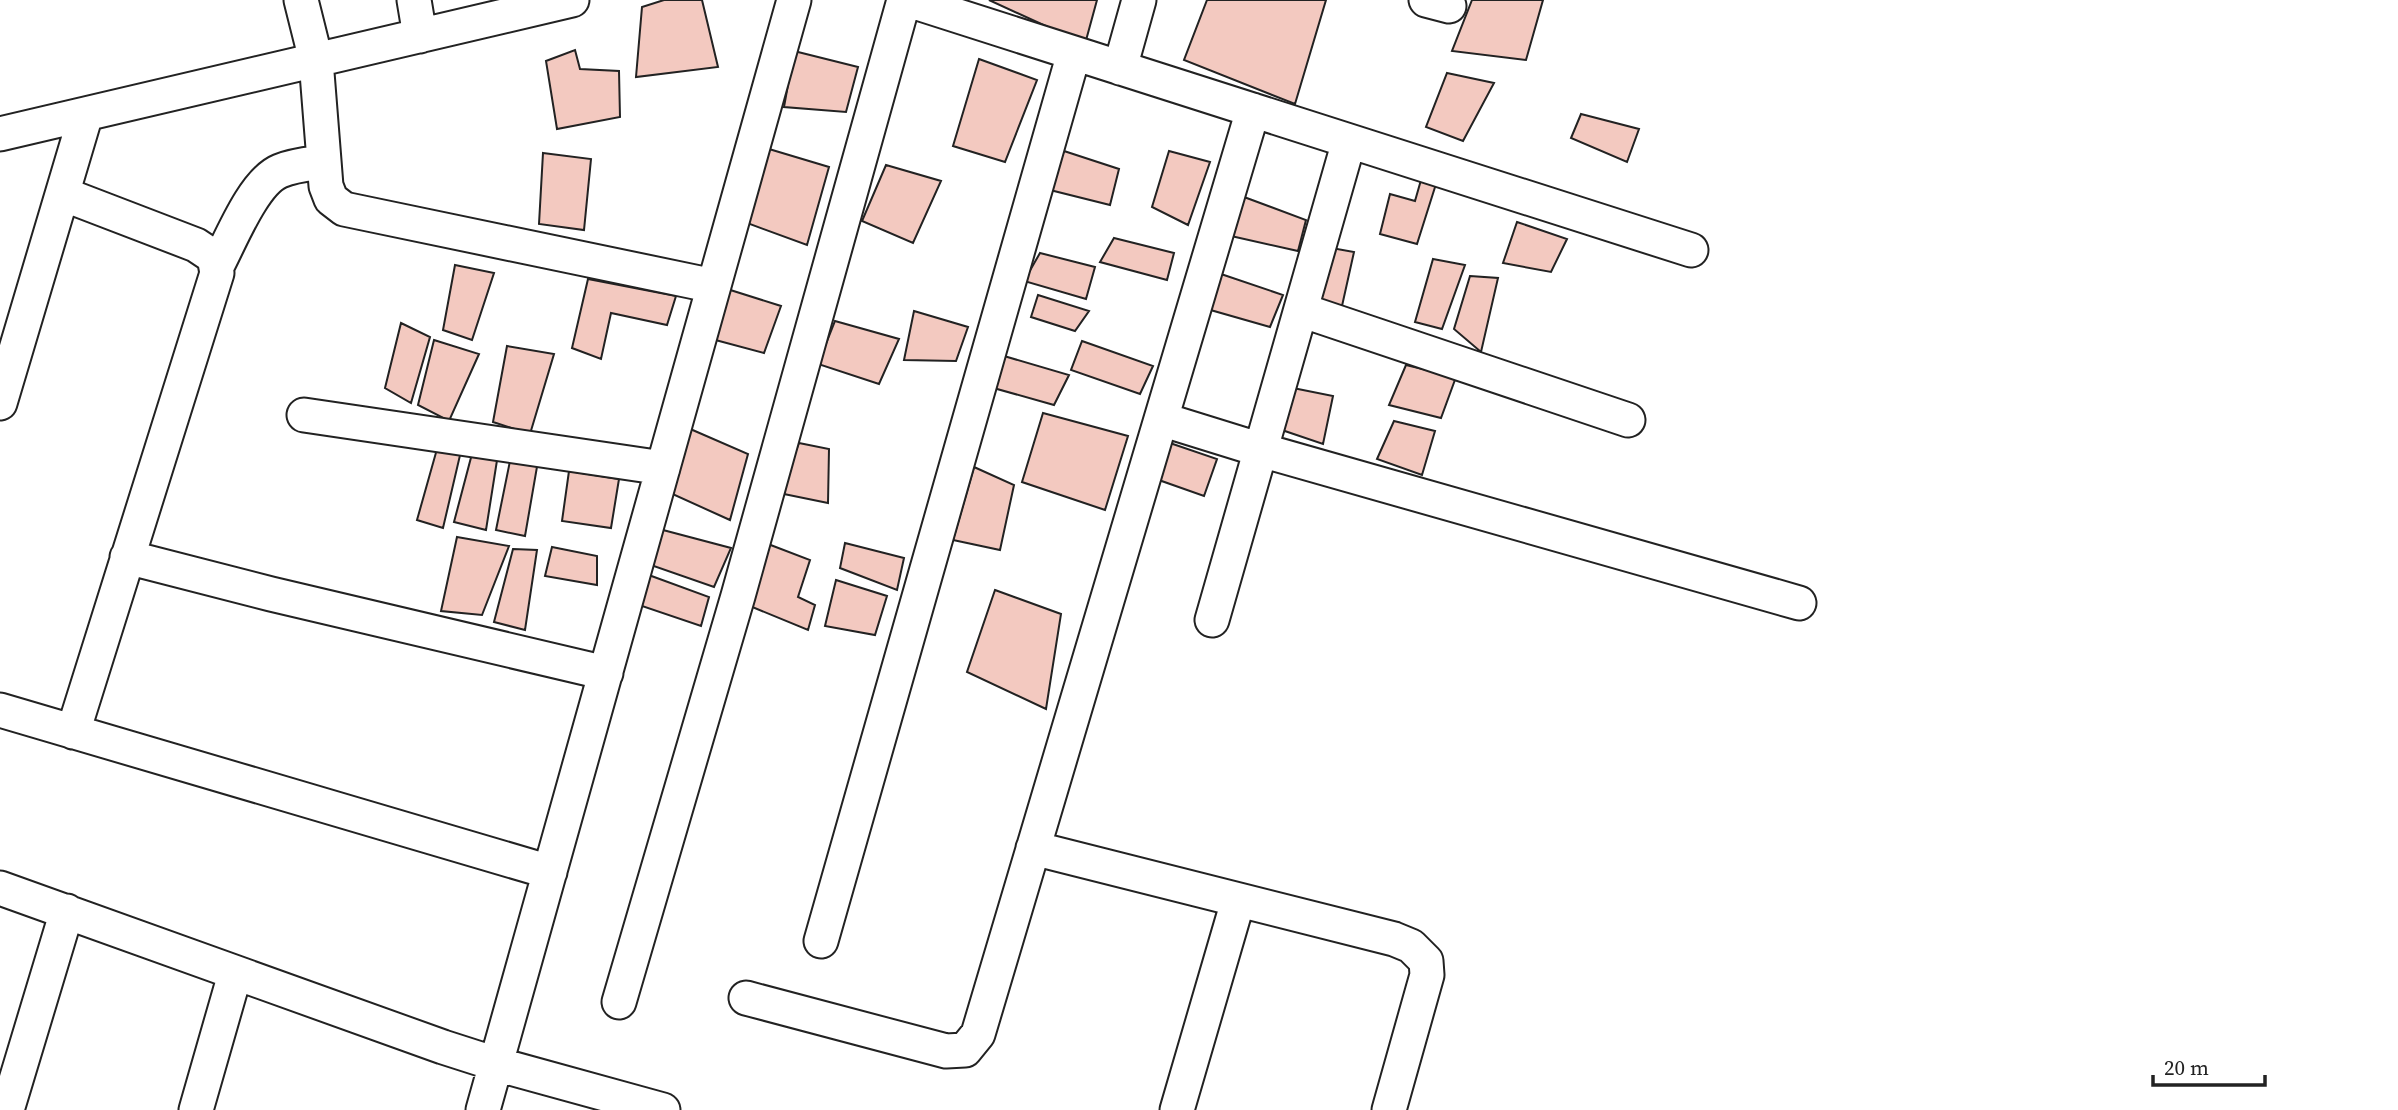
<svg xmlns="http://www.w3.org/2000/svg" width="2398" height="1110" font-family="'Source Serif 4',serif">
	<style>
		.building { fill: #f3c9c0; stroke: #222; stroke-width: 2 }
		.lines { fill: none; stroke-linecap: round; stroke-linejoin: round }
		.minor-casing { stroke: #222; stroke-width: 37 }
		.minor { stroke: #fff; stroke-width: 33 }
	</style>
	<rect width="100%" height="100%" fill="#fff"/>
	<path class="building" d="M664,0H702L718,67L636,77L642,7Z
		M989,0H1097L1085,44Z
		M1207,0H1326L1295,104L1184,60Z
		M1472,0H1543L1526,60L1452,51Z
		M575,50L580,69L619,71L620,117L557,129L546,61Z
		M794,51L858,67L846,112L784,107Z
		M979,59L1037,80L1005,162L953,146Z
		M1447,73L1494,83L1463,141L1426,127Z
		M1581,114L1639,129L1627,162L1571,138Z
		M769,149L829,167L807,245L747,223Z
		M1064,151L1119,169L1110,205L1050,190Z
		M1169,151L1210,162L1188,225L1152,207Z
		M543,153L591,159L584,230L539,224Z
		M886,165L941,181L913,243L862,221Z
		M1421,180L1436,184L1417,244L1380,234L1390,194L1415,201Z
		M1244,197L1306,220L1298,251L1231,236Z
		M1517,222L1567,239L1551,272L1503,263Z
		M1114,238L1174,253L1167,280L1100,262Z
		M1326,247L1354,252L1342,306L1310,297Z
		M1040,253L1095,267L1086,299L1024,281Z
		M1433,259L1465,265L1442,329L1415,322Z
		M455,265L494,273L472,340L443,330Z
		M1218,273L1283,295L1270,327L1207,309Z
		M1470,276L1498,278L1481,352L1454,329Z
		M588,279L676,296L667,325L611,313L601,359L572,348Z
		M724,288L781,306L764,353L708,338Z
		M1038,295L1089,311L1075,331L1031,317Z
		M914,311L968,327L956,361L904,360Z
		M835,321L899,339L879,384L818,364Z
		M401,323L430,337L411,403L385,388Z
		M434,340L479,354L449,421L418,405Z
		M1082,341L1153,366L1140,394L1071,370Z
		M507,346L554,354L530,434L493,422Z
		M1004,356L1069,375L1054,405L990,387Z
		M1406,365L1456,377L1441,418L1389,405Z
		M1288,387L1333,396L1323,444L1276,428Z
		M1043,413L1128,436L1105,510L1022,482Z
		M1394,421L1435,431L1422,475L1377,459Z
		M688,428L748,454L730,520L668,492Z
		M1167,442L1217,459L1204,496L1156,479Z
		M799,443L829,449L828,503L779,493Z
		M437,449L461,451L443,528L417,520Z
		M473,450L498,454L486,530L454,522Z
		M511,456L538,461L525,536L496,530Z
		M974,467L1014,485L1000,550L953,540Z
		M569,471L619,479L611,528L562,521Z
		M663,530L731,548L714,587L645,563Z
		M457,537L509,546L482,615L441,611Z
		M845,543L904,558L897,590L840,568Z
		M768,544L810,560L798,597L815,605L808,630L745,604Z
		M552,547L597,556V585L545,576Z
		M513,549L537,550L525,630L494,622Z
		M646,574L709,597L701,626L633,603Z
		M836,580L887,596L875,635L825,626Z
		M995,590L1061,614L1046,709L967,672Z"/>
	<g class="lines">
		<g class="minor-casing">
			<path id="minor" d="M301,0L316,60L326,186L331,199L344,209L714,286
				M414,0L420,36
				M908,0L1691,250
				M1426,0L1449,6
				M1120,68L1139,0
				M0,134L572,0
				M63,194L196,245L214,257L217,273L73,732
				M216,268C230,242 253,182 280,171C294,165 309,164 324,162
				M1301,310L1628,420
				M0,403L86,114
				M304,415L663,468
				M1161,419L1261,450L1799,603
				M127,557L271,594L606,673
				M1212,620L1349,141
				M0,710L550,872
				M1033,848L1394,939L1411,946L1426,961L1427,975L1389,1110
				M0,888L443,1047L496,1064L663,1110
				M821,941L1074,53
				M746,998L946,1051L965,1050L978,1034L1253,110
				M619,1002L738,596L904,0
				M7,1110L67,911
				M196,1110L235,974
				M483,1110L794,0
				M1177,1110L1238,901"/>
		</g>
		<use href="#minor" class="minor"/>
	</g>
	<path d="M2153 1075v10h112v-10" fill="none" stroke="#222222" stroke-width="3.5"/>
	<text x="2164" y="1075" font-size="21" fill="#222222" stroke="#ffffff" stroke-width="5" paint-order="stroke">20 m</text>
</svg>
